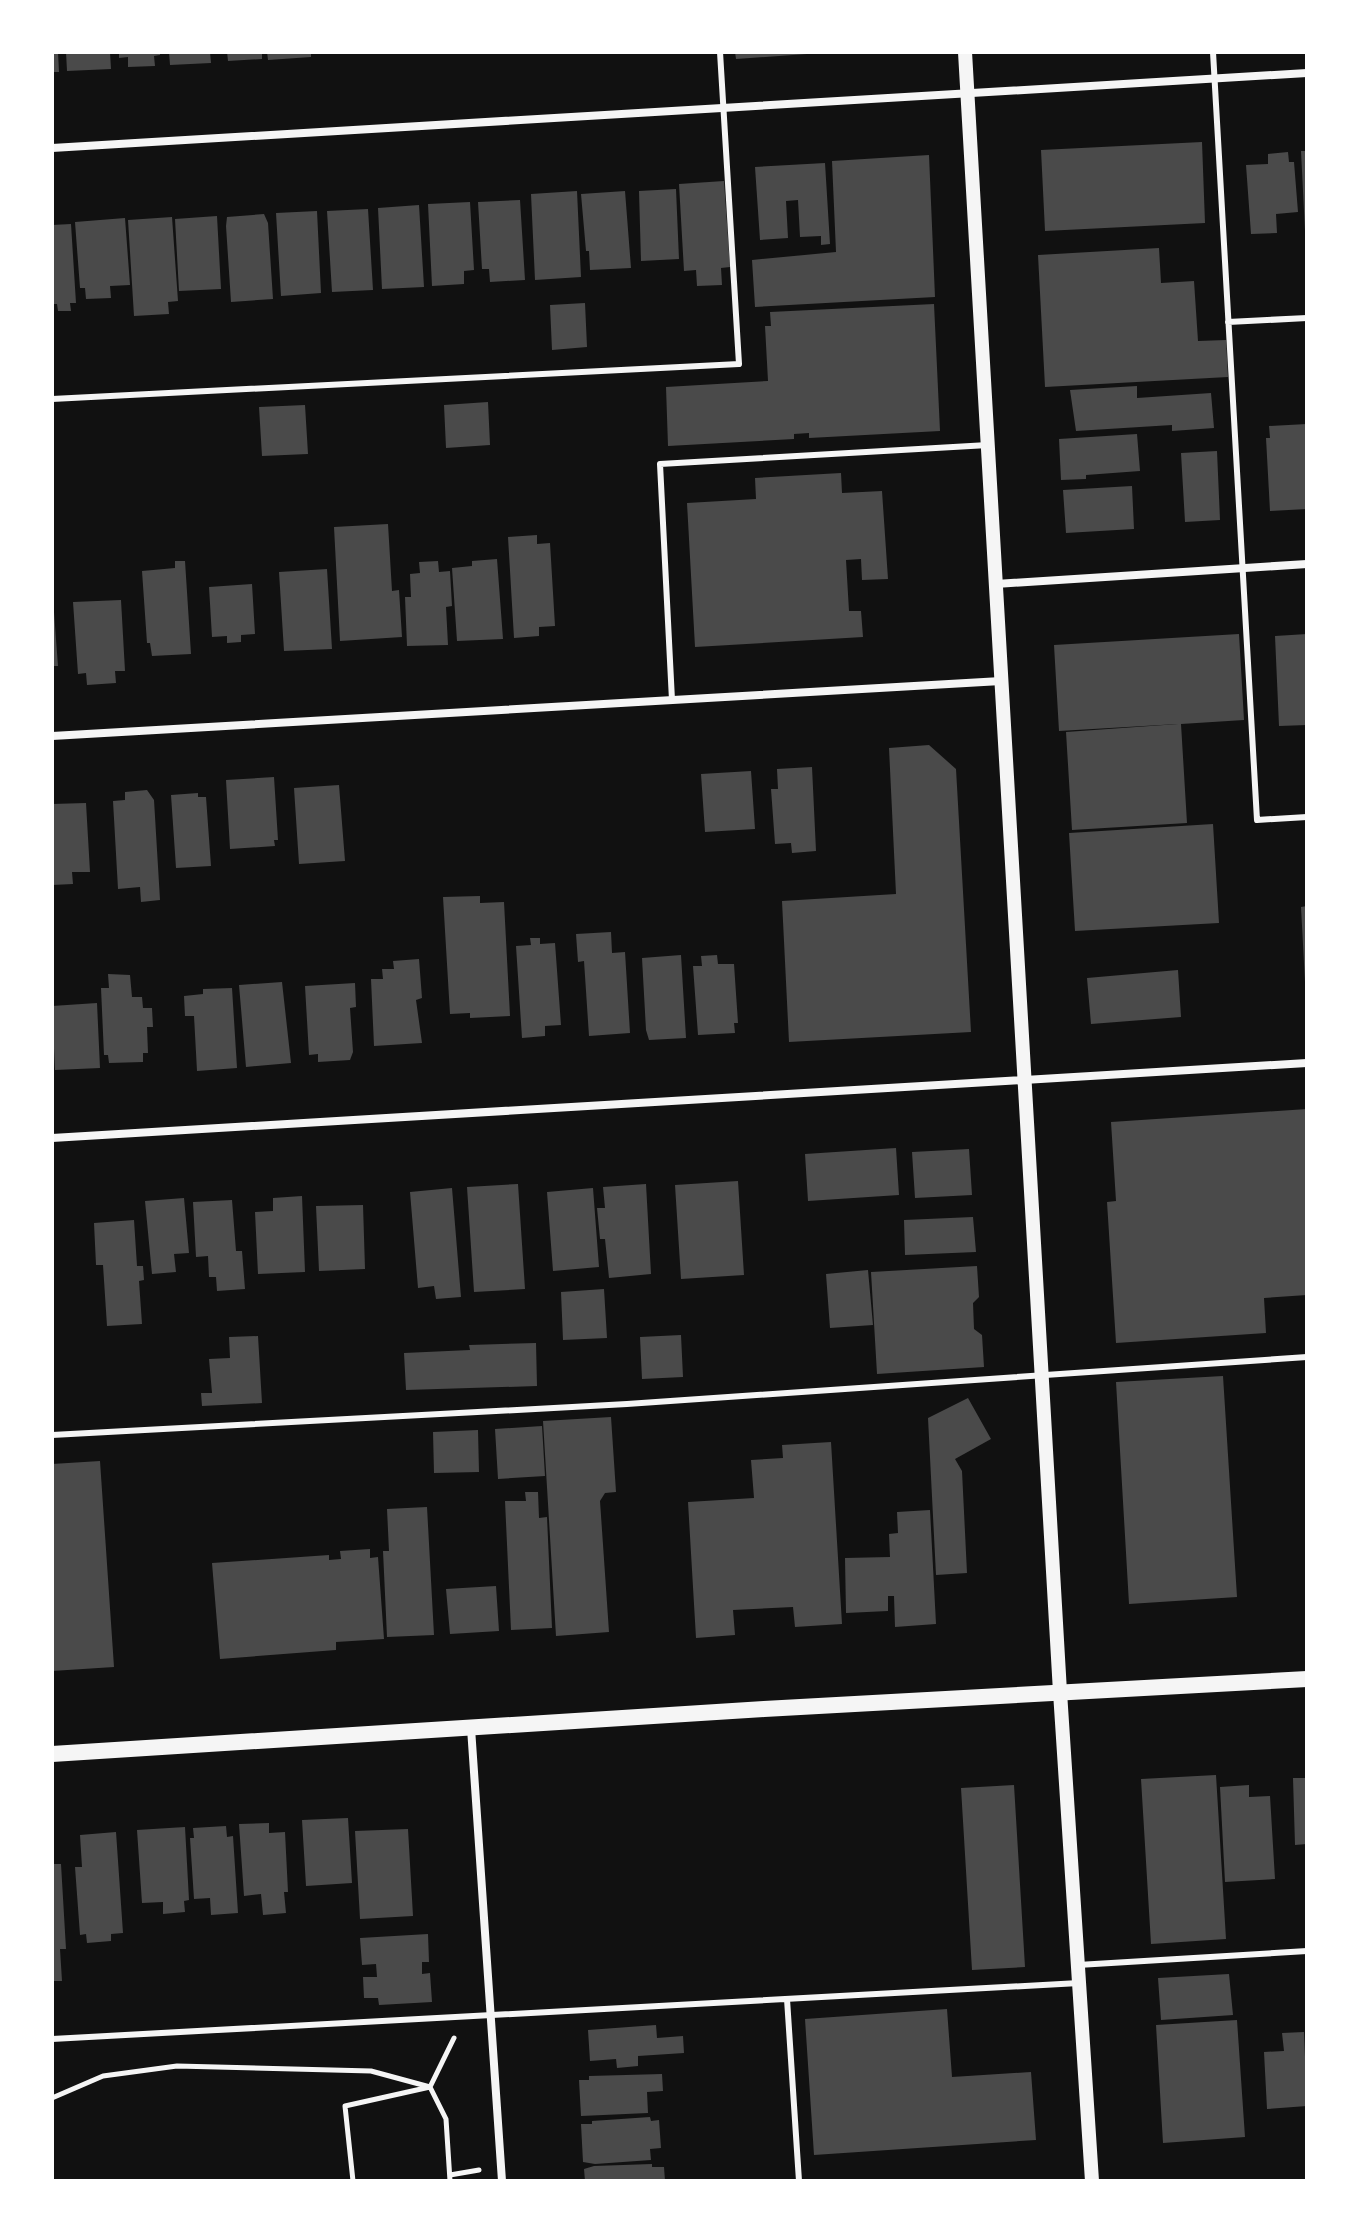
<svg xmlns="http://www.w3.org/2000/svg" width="1359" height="2233" font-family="'Open Sans',sans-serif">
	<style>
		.building { fill: #4a4a4a }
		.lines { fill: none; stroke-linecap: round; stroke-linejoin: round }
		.path { stroke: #f5f5f5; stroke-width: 5 }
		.service { stroke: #f5f5f5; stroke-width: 6 }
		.minor { stroke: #f5f5f5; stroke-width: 8 }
		.tertiary { stroke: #f5f5f5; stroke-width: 14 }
		.secondary { stroke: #f5f5f5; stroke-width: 16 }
	</style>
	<rect width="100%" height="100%" fill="#111"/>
	<path class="building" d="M52,52H58L59,72H52Z
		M66,52H110L111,69L67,71Z
		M119,52H160V55L154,56L155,66L128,67V57L119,58Z
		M169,52H210L211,63L170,65Z
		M227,52H262V59L228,61Z
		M267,52H311V57L268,60Z
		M735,52H807V54L736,59Z
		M1202,142L1205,223L1045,231L1041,150Z
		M1301,151H1307V231H1305Z
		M1288,152L1289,162H1294L1298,212L1276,214L1277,233L1251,234L1246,165L1268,164V154Z
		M929,155L935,297L755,307L752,260L836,252L832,161Z
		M825,163L830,244L821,245V236L800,237L798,200L786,201L788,238L760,240L755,167Z
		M724,181L730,267L721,268L722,285L697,286L696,270L684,271L679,184Z
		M676,189L679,259L641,261L639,191Z
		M577,191L581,277L535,280L531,194Z
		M625,191L631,268L590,270L589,251H586L581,194Z
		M520,200L525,280L490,282L489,269H482L478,202Z
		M470,202L474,270L464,271V284L432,286L428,204Z
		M419,205L424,287L382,289L378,208Z
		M368,209L373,290L332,292L327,211Z
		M317,211L321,293L281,296L276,213Z
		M264,214L268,223L273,299L231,302L226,226L227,217Z
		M217,216L221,289L179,291L175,219Z
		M172,217L178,301L168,302L169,314L134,316L128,220Z
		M125,218L130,285L110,286L111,298L86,299L85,288H80L75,222Z
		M71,224L76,303H70L71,311H58L57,304H52V225Z
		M1159,248L1161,283L1194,281L1198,341L1226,340L1228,377L1045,387L1038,255Z
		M585,303L587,347L552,350L550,305Z
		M934,304L940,431L809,438V433L794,434V439L668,446L666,387L768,381L765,326H771L770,312Z
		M1137,386V398L1211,393L1214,428L1172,431V425L1076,431L1070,390Z
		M488,402L490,445L446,448L444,405Z
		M305,405L308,454L262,456L259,407Z
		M1307,424V509L1270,511L1266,438H1270L1269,426Z
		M1137,434L1140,471L1086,475V479L1061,480L1059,439Z
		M1217,451L1220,520L1185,522L1181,453Z
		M841,473L842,493L882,491L888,579L862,580L861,559L846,560L849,611H861L863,637L695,647L687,503L756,499L755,478Z
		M1132,486L1134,529L1066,533L1063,490Z
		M388,524L392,591L399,590L402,637L340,641L334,527Z
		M537,535V544L550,543L555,626L539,627V636L514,638L508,537Z
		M497,559L503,639L457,641L452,568L472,566V561Z
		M175,561H185L191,654L152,656L150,643H147L142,571L175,568Z
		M438,561L439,572L450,571L452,606L446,607L448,645L407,646L405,597H411L410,574L420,573L419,562Z
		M327,569L332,649L284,651L279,572Z
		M252,584L255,634L241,635V642L227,643V636L212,637L209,587Z
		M121,600L125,671H115L116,683L87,685L86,673L78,674L73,602Z
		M52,612H54L58,666H52Z
		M1239,634L1244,720L1181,724L1187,823L1072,830L1066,732L1178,724L1059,731L1054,645Z
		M1307,634V725L1279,726L1275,636Z
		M929,745L956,769L971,1032L789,1042L782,901L896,894L889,748Z
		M812,767L816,851L792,853L791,843L775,844L771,789H778L777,769Z
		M751,771L755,829L705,832L701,774Z
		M274,777L278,840H274L275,846L230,849L226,780Z
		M339,785L345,861L299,864L294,788Z
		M147,790L154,800L160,900L141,902L140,887L118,889L113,801L125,800V792Z
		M198,793V797H206L211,866L176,868L171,795Z
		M86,803L90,872H72L73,884L52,885V804Z
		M1213,824L1219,923L1075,931L1069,833Z
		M480,896V903L504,902L510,1016L470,1018V1013L450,1014L443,897Z
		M1307,906V982H1305L1301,907Z
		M611,932L612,953L625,952L630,1033L589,1036L584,961L578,962L576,934Z
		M530,938H540V944L555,943L561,1025L545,1026V1036L522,1038L516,946L531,945Z
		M681,955L686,1038L649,1040L646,1030L642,958Z
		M717,955L718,964H734L738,1023H734L735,1033L698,1035L693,966H702L701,956Z
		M419,959L422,998L416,1000L422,1043L374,1046L371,979H383L382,969H394L393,961Z
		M1178,970L1181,1017L1091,1024L1087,978Z
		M108,974L130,975L132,997H142L143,1008H152L153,1027H147L148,1053H143V1062L109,1063L108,1055H104L101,988H109Z
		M282,982L291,1063L246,1067L239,985Z
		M355,983L356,1007L350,1008L353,1052L350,1060L318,1062V1054L309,1055L305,986Z
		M232,988L237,1068L197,1071L194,1016H185L184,996L203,994V989Z
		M97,1003L100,1068L55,1070L52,1006Z
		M1307,1109V1295L1264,1298L1266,1333L1116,1343L1107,1202L1116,1201L1111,1122Z
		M896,1148L899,1195L808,1201L805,1154Z
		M969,1149L972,1195L915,1198L912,1152Z
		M738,1181L744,1275L681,1279L675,1185Z
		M518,1184L525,1289L474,1292L467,1187Z
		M646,1184L651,1274L609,1278L605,1239H600L597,1208H605L603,1187Z
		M452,1188L461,1297L436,1299L434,1286L418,1288L410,1192Z
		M593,1188L599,1267L553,1271L547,1192Z
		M302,1196L305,1272L258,1274L255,1212L273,1211V1198Z
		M184,1198L189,1253L174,1254L176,1272L152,1274L145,1201Z
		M232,1200L236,1251H242L245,1289L217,1291L216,1277H209L208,1256L196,1257L193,1202Z
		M363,1205L365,1269L319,1271L316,1206Z
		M973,1217L976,1252L905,1255L904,1220Z
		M134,1220L137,1266H143L144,1280L139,1281L142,1324L107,1326L103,1265H96L94,1223Z
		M977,1266L979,1297L973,1303L974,1329L982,1335L984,1367L877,1374L871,1272Z
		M868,1270L873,1325L830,1328L826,1274Z
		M604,1289L607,1338L563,1340L561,1292Z
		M681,1335L683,1377L642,1379L640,1337Z
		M258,1336L262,1403L202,1406L201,1393H212L209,1359L230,1358L229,1337Z
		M536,1343L537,1386L406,1390L404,1353L470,1350L469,1345Z
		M1223,1376L1237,1597L1129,1604L1116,1382Z
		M968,1398L991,1439L955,1459L962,1471L967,1573L936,1575L928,1418Z
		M611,1417L616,1492L605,1493L600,1501L609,1632L556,1636L543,1421Z
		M542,1426L545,1476L498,1479L495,1429Z
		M478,1430L479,1472L434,1473L433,1432Z
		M831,1442L842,1624L795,1627L793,1607L733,1610L735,1635L696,1638L688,1502L754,1498L751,1460L783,1458L782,1445Z
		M100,1461L114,1667L52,1671V1464Z
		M525,1492H538L539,1518L547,1517L552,1628L511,1630L505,1501H526Z
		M427,1507L434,1635L387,1637L383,1551H389L387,1509Z
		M930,1510L936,1624L895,1627L894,1596H888V1611L846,1613L845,1558L890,1557L889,1534L898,1533L897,1512Z
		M370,1549V1558L378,1557L384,1639L336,1642V1650L220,1659L212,1563L329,1555V1560L341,1559L340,1551Z
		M496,1586L499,1631L450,1634L446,1589Z
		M1216,1775L1226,1939L1151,1944L1141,1779Z
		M1293,1778H1307V1844L1295,1845Z
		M1014,1785L1025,1967L972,1970L961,1788Z
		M1249,1785V1797L1270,1796L1275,1879L1225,1882L1220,1787Z
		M348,1818L352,1883L306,1886L302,1820Z
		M269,1823V1833L285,1832L288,1892H284L286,1913L263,1915L261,1894L244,1896L239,1824Z
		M226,1826L227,1837L233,1836L238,1913L211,1915L210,1898L194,1899L190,1838H194L193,1828Z
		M185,1827L189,1900L184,1901L185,1912L163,1914V1902L142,1903L137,1830Z
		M408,1829L413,1916L360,1919L355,1831Z
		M116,1832L123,1933L111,1934V1941L87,1943L86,1934L80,1935L75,1867H82L80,1835Z
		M52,1864H61L66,1949H60L62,1981H52Z
		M428,1934L429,1962H422V1974L430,1973L432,2002L379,2005L378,1998H364L363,1977H377L376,1964L362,1965L360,1938Z
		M1229,1974L1233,2015L1161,2020L1158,1978Z
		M947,2009L952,2077L1031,2072L1036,2140L814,2155L805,2019Z
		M1237,2020L1245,2137L1163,2143L1156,2025Z
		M656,2025L657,2038L683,2036L684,2053L638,2056V2066L617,2068L616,2059L590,2061L588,2030Z
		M1304,2032L1307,2106L1267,2109L1264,2052L1284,2051L1282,2033Z
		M662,2074L663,2091L647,2092L648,2113L581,2116L579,2080H589V2076Z
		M650,2117L651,2121L659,2120L661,2148L650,2149L651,2160L595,2164L583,2162L581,2124H592V2121Z
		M652,2164V2167H664L665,2181H585L584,2169L594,2166Z"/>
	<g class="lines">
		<path class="path" d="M52,2098L103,2076L177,2066L371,2071L430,2087L446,2119L450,2181
			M450,2175L479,2170
			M353,2181L345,2106L430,2087L454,2038"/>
		<path class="service" d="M1213,52L1257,820L1307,817
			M1228,322L1307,318
			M52,399L739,364L720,52
			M672,700L660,464L988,445
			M52,1435L627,1404L1307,1357
			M1078,1965L1307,1951
			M787,1999L799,2181
			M52,2039L1079,1983"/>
		<path class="minor" d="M52,148L1307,73
			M996,584L1307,564
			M52,736L1001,681
			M52,1138L1307,1063
			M471,1728L502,2181"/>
		<path class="tertiary" d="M965,52L1060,1692L1092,2181"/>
		<path class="secondary" d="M52,1754L764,1709L1307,1679"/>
	</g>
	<rect width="1359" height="2233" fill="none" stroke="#ffffff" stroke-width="108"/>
</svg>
